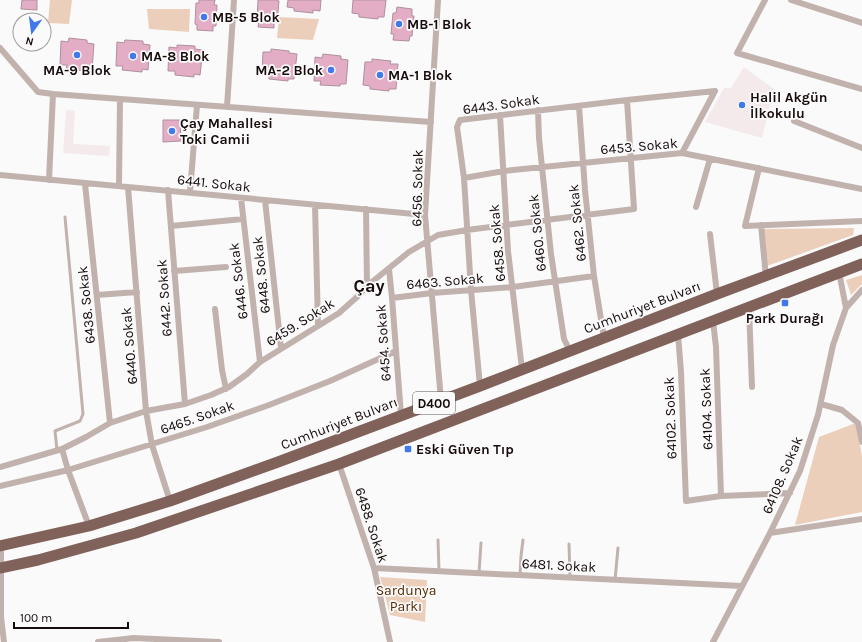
<svg xmlns="http://www.w3.org/2000/svg" width="862" height="642" font-family="Karla,sans-serif">
	<style>
		.built { fill: #f4eaeb }
		.green { fill: #eccfbb }
		.building { fill: #e3aec5; stroke: #af8f9d }
		.lines { fill: none; stroke-linecap: round; stroke-linejoin: round }
		.lane { stroke: #c2b2ae; stroke-width: 3 }
		.street { stroke: #c2b2ae; stroke-width: 6 }
		.highway { stroke: #81625a; stroke-width: 11 }
		.poi-dot { fill: #4179e9; stroke: #fafafa; stroke-width: 1.5 }
		.labels { text-anchor: middle; stroke-width: 3.5; stroke-linejoin: round; paint-order: stroke }
		.shield { fill: #fafafa; stroke: #5b5353; stroke-width: 1 }
		.shield-label { font-size: 13px; font-weight: bold; fill: #170b0c }
		.poi-label { font-size: 14px; font-weight: bold; fill: #170b0c; stroke: #fafafa; text-anchor: start }
		.street-label { font-size: 14px; fill: #170b0c; stroke: #fafafa }
		.park-label { font-size: 14px; fill: #562b03; stroke: #fafafa }
		.district-label { font-size: 18px; font-weight: bold; fill: #170b0c; stroke: #fafafa }
	</style>
	<rect width="100%" height="100%" fill="#fafafa"/>
	<path class="built" d="M744,67L774,89L762,138L705,122L724,88H731Z
		M66,110L75,111L73,144L110,146L109,156L63,153Z"/>
	<path class="green" d="M50,0H72L69,24L48,23Z
		M147,9H190L189,32L149,29Z
		M279,17L319,19L313,40L277,38Z
		M854,228L853,235L767,266L763,229Z
		M862,275V284L851,295L846,280Z
		M856,423L862,456V512L795,525L819,437Z
		M380,577L427,580L425,622L390,615Z"/>
	<path class="building" d="M22,0H37V10L21,9Z
		M199,0H215L214,5H217L216,26H213V31L197,30V25L195,24L196,3H199Z
		M258,0H277L279,1L277,23L274,22V28L258,27L259,20H257Z
		M288,0H321L320,11L313,10V13L294,11V8L287,7Z
		M353,0H386L384,17H378V19L359,17V14L352,13Z
		M397,7L412,9V16H414L412,36H410L409,41L393,40L394,34H391L393,13H396Z
		M69,38L87,40V43L94,44L92,69L86,68V71L66,69L67,65H60L61,41L68,42Z
		M125,40L143,41V44L150,45L148,70L142,69V72L122,70L123,66H116L117,42L124,43Z
		M177,45L195,46V49L203,50L200,75L194,74V77L175,75V71H168L169,47L177,48Z
		M271,49L289,51V53L297,54L294,79H288V81L269,79V76L262,75L263,52H271Z
		M323,54L341,56V59L348,60L346,84H340V86L320,85L321,81H314L315,57L322,58Z
		M372,59L391,61L390,64H398L396,89H389V91L370,89V86L363,85L365,62H372Z
		M163,120H180L181,141L163,142Z"/>
	<g class="lines">
		<path class="lane" d="M57,450L55,431L80,421L83,414L65,217
			M438,540L439,571
			M569,544L570,577
			M479,573L481,543
			M520,575L521,556L523,540
			M615,580L618,548"/>
		<path class="street" d="M438,0L425,215L441,400
			M765,0L737,53L862,89
			M791,0L862,23
			M0,48L38,92L53,94L431,122
			M579,106L585,190L594,276L604,338
			M227,107L234,0
			M538,110L539,138L551,254L564,339L570,351
			M500,115L508,251L522,369
			M794,121L862,148
			M682,153L715,91
			M759,168L745,226L862,221
			M0,175L425,215
			M464,178L504,171L682,153L862,189
			M49,180L53,94
			M85,184L110,423
			M119,186L120,99
			M128,187L146,411L152,445L170,501
			M168,190L185,404
			M190,192L197,105
			M241,198L260,362
			M265,200L281,348
			M315,205L318,325
			M696,207L710,159
			M366,209L367,286
			M761,225L766,277
			M171,226L243,219
			M710,234L717,294
			M389,269L392,298L401,415
			M174,271L226,267
			M839,272L846,308
			M97,295L137,292
			M392,298L432,293L513,287L594,276
			M749,308L752,387
			M215,309L222,370L226,389
			M713,321L716,347L721,496
			M678,334L681,372L686,501L721,496L790,493
			M480,386L471,290L464,178L457,127L460,120L627,100L715,91
			M821,404L842,410L858,423L862,442
			M62,449L68,470L89,526
			M339,464L374,568L390,642
			M0,467L62,449L86,437L110,423L146,411L185,404L211,395L229,387L247,374L260,362L339,313L357,297L367,286L409,252L438,235L467,230L634,209L627,100
			M0,486L68,470L207,427L269,405L330,381L396,351
			M770,533L862,519
			M1,546V617L4,642
			M374,568L742,586
			M98,642L134,638L219,642
			M713,642L770,533L800,471L818,415L833,345L846,308L862,290"/>
		<path class="highway" d="M0,546L89,526L170,501L278,462L480,386L717,294L862,240
			M0,568L38,560L136,533L339,464L862,264"/>
	</g>
	<g class="poi-dot">
		<circle cx="204" cy="17" r="4"/>
		<circle cx="399" cy="24" r="4"/>
		<circle cx="77" cy="55" r="4"/>
		<circle cx="133" cy="56" r="4"/>
		<circle cx="331" cy="70" r="4"/>
		<circle cx="380" cy="75" r="4"/>
		<circle cx="742" cy="105" r="4"/>
		<circle cx="172" cy="131" r="4"/>
		<rect x="781" y="299" width="8" height="8" rx="2"/>
		<rect x="404" y="445" width="8" height="8" rx="2"/>
	</g>
	<g class="labels">
		<rect class="shield" x="413" y="392" width="42" height="22" rx="3"/>
		<g class="shield-label">
			<text x="434" y="408">D400</text>
		</g>
		<g class="poi-label">
			<text x="212" y="22">MB-5 Blok</text>
			<text x="407" y="29">MB-1 Blok</text>
			<text x="141" y="61">MA-8 Blok</text>
			<text x="77" y="75" text-anchor="middle">MA-9 Blok</text>
			<text x="323" y="75" text-anchor="end">MA-2 Blok</text>
			<text x="388" y="80">MA-1 Blok</text>
			<text x="750" y="102">Halil Akgün<tspan x="750" dy="16">İlkokulu</tspan></text>
			<text x="180" y="128">Çay Mahallesi<tspan x="180" dy="16">Toki Camii</tspan></text>
			<text x="785" y="323" text-anchor="middle">Park Durağı</text>
			<text x="416" y="454">Eski Güven Tıp</text>
		</g>
		<g class="street-label">
			<text transform="translate(501 104) rotate(-8)" y="5">6443. Sokak</text>
			<text transform="translate(639 146) rotate(-5)" y="5">6453. Sokak</text>
			<text transform="translate(214 183) rotate(6)" y="5">6441. Sokak</text>
			<text transform="translate(417 188) rotate(-89)" y="5">6456. Sokak</text>
			<text transform="translate(577 223) rotate(-96)" y="5">6462. Sokak</text>
			<text transform="translate(537 233) rotate(-96)" y="5">6460. Sokak</text>
			<text transform="translate(497 243) rotate(-95)" y="5">6458. Sokak</text>
			<text transform="translate(261 275) rotate(-96)" y="5">6448. Sokak</text>
			<text transform="translate(238 281) rotate(-97)" y="5">6446. Sokak</text>
			<text transform="translate(445 281) rotate(-5)" y="5">6463. Sokak</text>
			<text transform="translate(164 298) rotate(-94)" y="5">6442. Sokak</text>
			<text transform="translate(86 305) rotate(-96)" y="5">6438. Sokak</text>
			<text transform="translate(642 307) rotate(-21)" y="5">Cumhuriyet Bulvarı</text>
			<text transform="translate(300 322) rotate(-32)" y="5">6459. Sokak</text>
			<text transform="translate(383 343) rotate(-94)" y="5">6454. Sokak</text>
			<text transform="translate(129 346) rotate(-95)" y="5">6440. Sokak</text>
			<text transform="translate(706 409) rotate(-92)" y="5">64104. Sokak</text>
			<text transform="translate(197 417) rotate(-19)" y="5">6465. Sokak</text>
			<text transform="translate(670 418) rotate(-92)" y="5">64102. Sokak</text>
			<text transform="translate(339 423) rotate(-21)" y="5">Cumhuriyet Bulvarı</text>
			<text transform="translate(782 475) rotate(-67)" y="5">64108. Sokak</text>
			<text transform="translate(372 525) rotate(72)" y="5">6488. Sokak</text>
			<text transform="translate(559 565) rotate(3)" y="5">6481. Sokak</text>
		</g>
		<g class="park-label">
			<text x="406" y="595">Sardunya<tspan x="406" dy="16">Parkı</tspan></text>
		</g>
		<g class="district-label">
			<text x="369" y="292">Çay</text>
		</g>
	</g>
	<g transform="translate(32 32) rotate(194)"><circle r="19" fill="#fafafa" stroke="#9f9a9b"/>
	<path d="M0-3L7 15L0 10L-7 15Z" fill="#4179e9"/>
	<text y="-6" font-size="11" font-weight="bold" text-anchor="middle" fill="#170b0c">N</text>
	</g>
	<path d="M14 622v6h114v-6" fill="none" stroke="#170b0c" stroke-width="2"/>
	<text x="20" y="622" font-size="12" fill="#170b0c" stroke="#fafafa" stroke-width="3" paint-order="stroke">100 m</text>
</svg>
